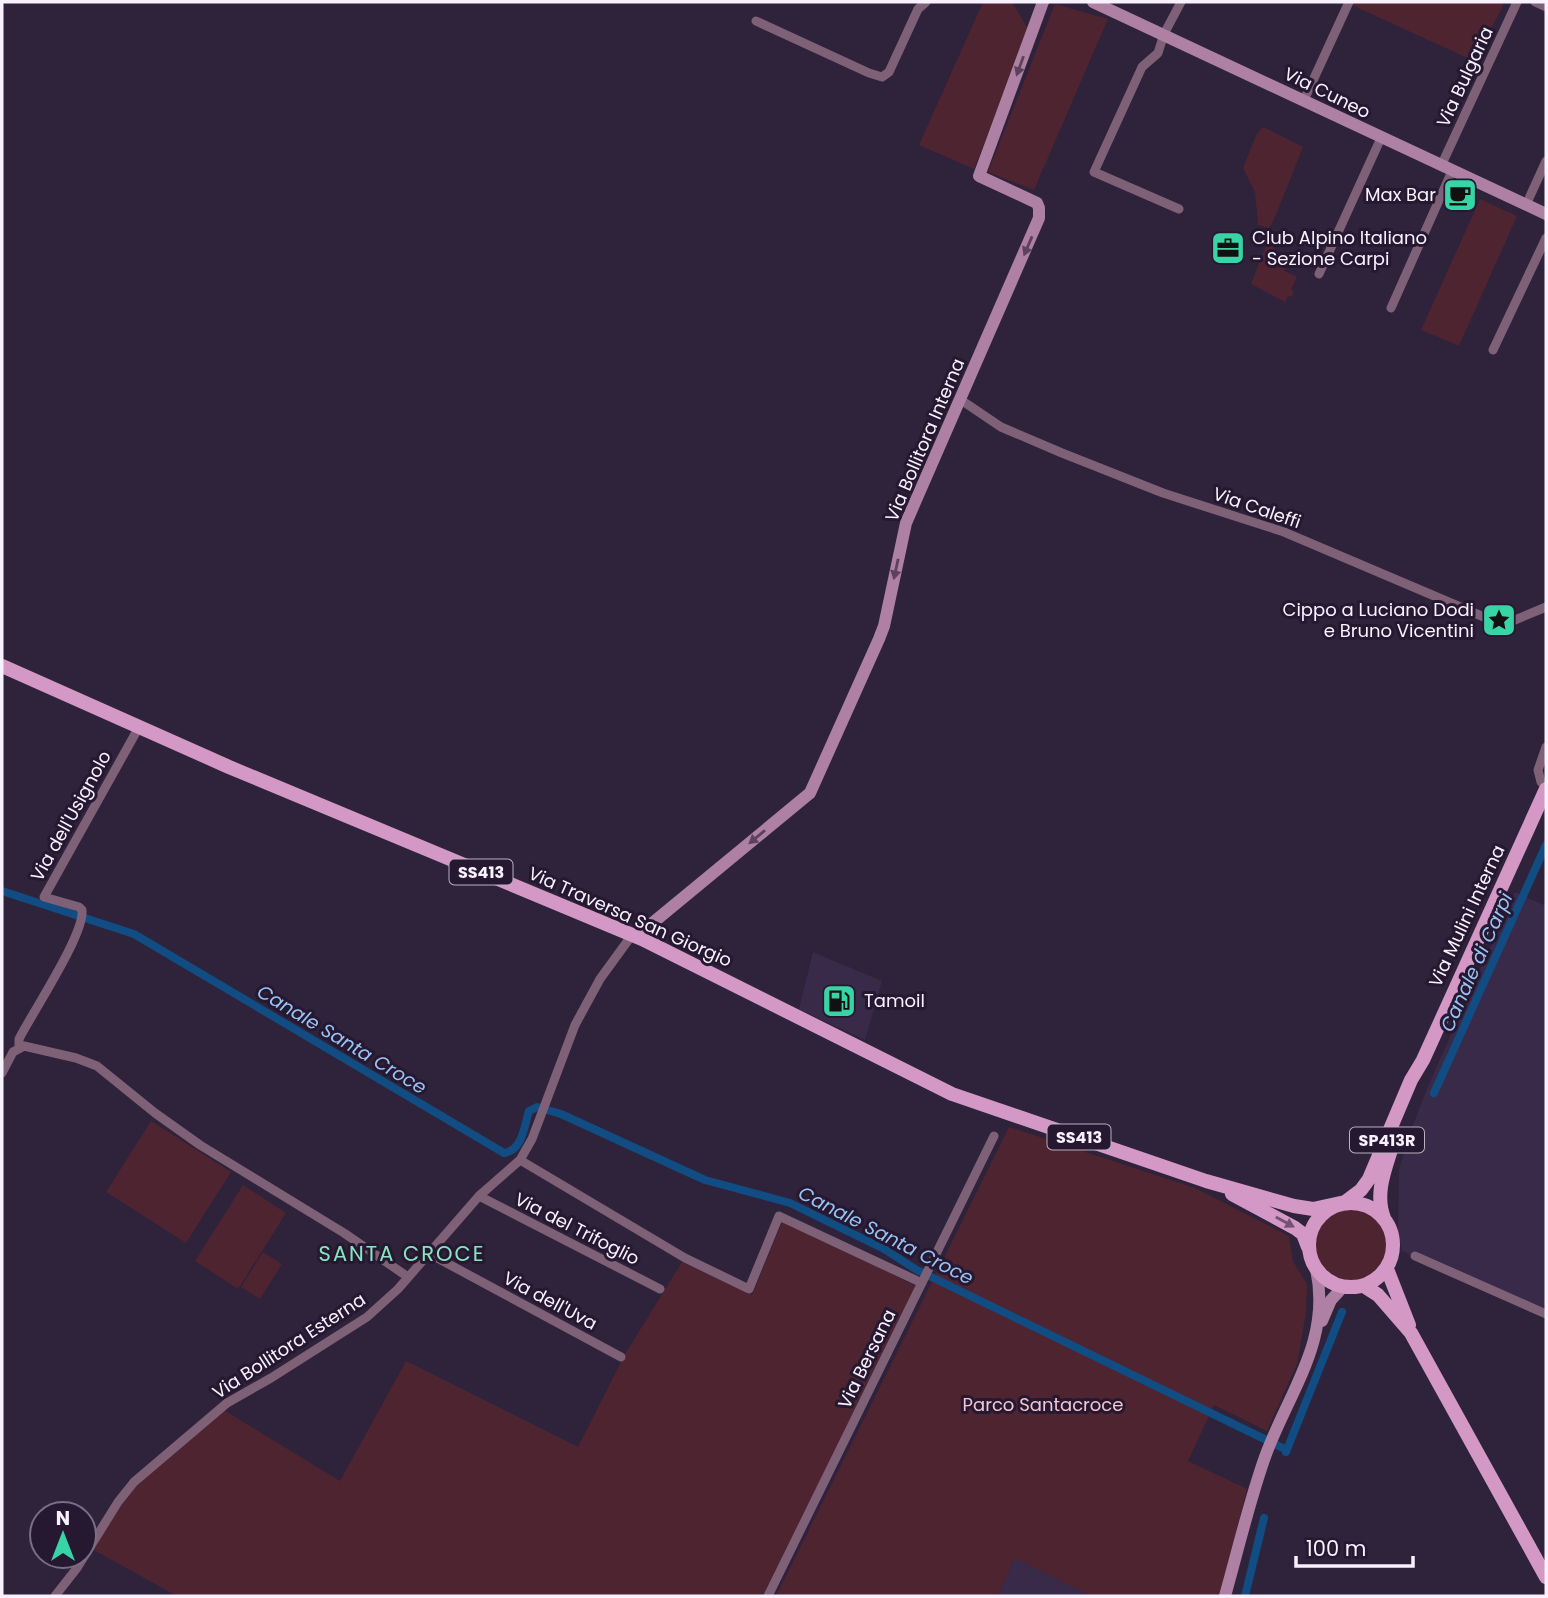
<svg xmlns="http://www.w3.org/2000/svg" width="1548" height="1598" font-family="Poppins,sans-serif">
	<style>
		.built { fill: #3a2a49 }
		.green { fill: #4e2430 }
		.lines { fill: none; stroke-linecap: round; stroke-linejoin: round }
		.canal { stroke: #114c82; stroke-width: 8 }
		.street { stroke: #7e6177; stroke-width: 9 }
		.secondary { stroke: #ae80a3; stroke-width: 12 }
		.primary { stroke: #d398c5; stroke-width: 14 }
		.oneway { fill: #5c425e }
		.oneway2 { fill: #735273 }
		.labels { text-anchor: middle; stroke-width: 6; stroke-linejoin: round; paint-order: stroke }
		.shield { fill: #251830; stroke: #b9b0c1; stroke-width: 2 }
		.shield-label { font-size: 16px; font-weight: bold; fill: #f8f1ff }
		.street-label { font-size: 18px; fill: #f8f1ff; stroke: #251830 }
		.poi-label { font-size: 18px; fill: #f8f1ff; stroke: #251830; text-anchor: end }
		.park-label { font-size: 18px; fill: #f4c5d0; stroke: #251830 }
		.water-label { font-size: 19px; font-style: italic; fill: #97c3f3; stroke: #251830 }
		.quarter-label { font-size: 21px; letter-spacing: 2px; fill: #8ae4c2; stroke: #251830 }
	</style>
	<rect width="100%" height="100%" fill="#2f223b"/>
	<path class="built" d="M1515,892L1546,906V1313L1402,1251L1398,1228L1399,1169L1411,1130L1428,1086Z
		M813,952L882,981L865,1040L799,1009Z
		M1015,1558L1091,1596H997Z"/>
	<path class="green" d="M983,2H1012L1028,29L974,169L919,145Z
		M1345,2H1500L1504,4L1474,61Z
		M1055,4L1108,19L1034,190L988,172Z
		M1263,127L1303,147L1273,222L1269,228L1258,225L1255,192L1243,168L1257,133Z
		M1480,199L1517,216L1459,346L1421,330Z
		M1268,240L1286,264L1284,271L1297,277L1291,290L1294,292L1292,297L1288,296L1285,302L1251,284Z
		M151,1121L231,1172L186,1243L106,1192Z
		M1009,1127L1195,1188L1289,1236L1293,1261L1307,1284L1306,1313L1297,1364L1267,1431L1214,1405L1188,1461L1247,1489L1220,1596H1091L1015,1558L997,1596H776Z
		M243,1185L286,1213L238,1289L195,1261Z
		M1315 1245a36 36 0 1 1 72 0a36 36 0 1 1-72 0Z
		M783,1220L916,1286L766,1596H177L90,1548L132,1478L219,1407L340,1481L406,1361L578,1447L625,1354L682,1262L752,1295Z
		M263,1252L282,1264L260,1299L241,1287Z"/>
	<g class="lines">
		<path class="canal" d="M2,891L134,934L504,1153C523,1150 524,1126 529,1111L537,1107L561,1114L705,1180L790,1203L884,1249L917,1270L1287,1450
			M1434,1093L1546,845
			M1286,1452L1342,1312
			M1245,1596L1264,1518"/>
		<path class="street" d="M1535,2L1546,7
			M756,21L869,73L882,77L889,72L918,9L926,2
			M1304,100L1349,2
			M1441,166L1517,2
			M1526,205L1546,161
			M1179,209L1094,172L1142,67L1158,53L1164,34L1181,2
			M1319,274L1381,138
			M1391,308L1452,171
			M1493,350L1546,238
			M961,400L1001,427L1062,453L1163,493L1284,532L1498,623L1503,625L1546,607
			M1546,747L1538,770L1541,782L1546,784
			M19,1048V1039C32,1013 85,934 82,910L79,907L44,897L139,727
			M2,1073L13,1052L24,1046L76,1058L97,1066L155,1113L200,1145L344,1233L408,1277
			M520,1160L685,1258L749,1289L779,1216L922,1283
			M479,1196L660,1289
			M428,1253L621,1357
			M1415,1256L1546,1314
			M55,1596L77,1568L118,1502L134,1482L227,1403L271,1378L367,1317L398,1289L479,1196L520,1160L532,1139L575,1025L600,979L632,935
			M768,1596L994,1136"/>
		<path class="secondary" d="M1093,2L1546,214
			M632,935L644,930L810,793L879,639L884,626L906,523L1039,218V208L1037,203L979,176L1043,2
			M1322,1321L1331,1300L1343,1287
			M1225,1596C1238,1550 1249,1502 1265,1457C1288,1393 1332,1341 1316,1269"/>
		<path class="primary" d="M2,666L229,767L642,939L952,1094L1206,1181L1294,1206L1313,1209L1345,1202L1361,1190L1369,1179L1411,1080L1423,1060L1546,789
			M1232,1194L1295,1228L1303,1234L1308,1247
			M1309 1245a42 42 0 1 1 84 0a42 42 0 1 1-84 0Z
			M1384,1218C1375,1195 1384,1172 1391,1150
			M1387,1269L1409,1325
			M1364,1286L1378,1295L1411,1333L1546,1577"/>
	</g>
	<defs><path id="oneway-solid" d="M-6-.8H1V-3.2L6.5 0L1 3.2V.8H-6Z" transform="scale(1.75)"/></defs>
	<g class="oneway">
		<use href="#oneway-solid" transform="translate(1020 66) rotate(110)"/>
		<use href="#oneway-solid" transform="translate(1028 246) rotate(113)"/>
		<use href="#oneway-solid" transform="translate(896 569) rotate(102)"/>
		<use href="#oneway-solid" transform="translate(757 837) rotate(140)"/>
	</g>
	<use class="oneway2" href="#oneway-solid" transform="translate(1285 1222) rotate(29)"/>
	<defs>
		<g id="cafe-square" transform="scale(1.75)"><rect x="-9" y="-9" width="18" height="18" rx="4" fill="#39d4a5" stroke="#251830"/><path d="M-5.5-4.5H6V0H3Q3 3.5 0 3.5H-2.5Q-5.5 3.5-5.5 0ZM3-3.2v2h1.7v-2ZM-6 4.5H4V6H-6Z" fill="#111"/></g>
		<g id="office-square" transform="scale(1.75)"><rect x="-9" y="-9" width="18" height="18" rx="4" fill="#39d4a5" stroke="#251830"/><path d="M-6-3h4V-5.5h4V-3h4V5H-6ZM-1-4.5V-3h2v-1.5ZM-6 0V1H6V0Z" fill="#111"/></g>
		<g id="sight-square" transform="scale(1.75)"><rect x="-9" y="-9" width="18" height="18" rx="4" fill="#39d4a5" stroke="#251830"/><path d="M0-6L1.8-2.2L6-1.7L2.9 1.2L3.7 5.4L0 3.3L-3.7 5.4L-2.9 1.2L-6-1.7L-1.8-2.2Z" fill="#111"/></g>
		<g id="fuel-square" transform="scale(1.75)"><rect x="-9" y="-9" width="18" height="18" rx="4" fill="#39d4a5" stroke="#251830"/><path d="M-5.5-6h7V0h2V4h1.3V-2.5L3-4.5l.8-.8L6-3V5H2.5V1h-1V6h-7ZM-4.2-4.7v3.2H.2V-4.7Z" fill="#111"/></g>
	</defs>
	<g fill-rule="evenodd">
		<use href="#cafe-square" x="1460" y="195"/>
		<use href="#office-square" x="1228" y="248"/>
		<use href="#sight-square" x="1499" y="620"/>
		<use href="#fuel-square" x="839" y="1001"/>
	</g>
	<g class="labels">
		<g class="shield">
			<rect x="449.5" y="859.5" width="63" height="25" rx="5"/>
			<rect x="1047.5" y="1124.5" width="63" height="25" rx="5"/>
			<rect x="1350" y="1127.5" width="74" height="25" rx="5"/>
		</g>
		<g class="shield-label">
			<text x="481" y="878">SS413</text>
			<text x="1079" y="1143">SS413</text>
			<text x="1387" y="1146">SP413R</text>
		</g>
		<g class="street-label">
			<text transform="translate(1465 77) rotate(-65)" y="6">Via Bulgaria</text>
			<text transform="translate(1327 93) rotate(26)" y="6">Via Cuneo</text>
			<text transform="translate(925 440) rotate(-67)" y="6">Via Bollitora Interna</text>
			<text transform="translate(1257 508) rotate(19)" y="6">Via Caleffi</text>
			<text transform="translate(71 816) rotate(-61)" y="6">Via dell'Usignolo</text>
			<text transform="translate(1467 916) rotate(-65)" y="6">Via Mulini Interna</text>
			<text transform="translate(630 917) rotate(24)" y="6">Via Traversa San Giorgio</text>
			<text transform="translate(577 1229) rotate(27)" y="6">Via del Trifoglio</text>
			<text transform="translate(550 1301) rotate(28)" y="6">Via dell'Uva</text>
			<text transform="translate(289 1346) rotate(-33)" y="6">Via Bollitora Esterna</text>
			<text transform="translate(867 1359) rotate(-64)" y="6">Via Bersana</text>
		</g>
		<g class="poi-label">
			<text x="1436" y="201">Max Bar</text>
			<text x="1252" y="244" text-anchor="start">Club Alpino Italiano<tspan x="1252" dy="21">- Sezione Carpi</tspan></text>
			<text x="1474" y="616">Cippo a Luciano Dodi<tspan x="1474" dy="21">e Bruno Vicentini</tspan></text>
			<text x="864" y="1007" text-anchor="start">Tamoil</text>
		</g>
		<g class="park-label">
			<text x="1043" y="1411">Parco Santacroce</text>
		</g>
		<g class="water-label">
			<text transform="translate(1476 962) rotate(-66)" y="7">Canale di Carpi</text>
			<text transform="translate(342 1039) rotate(31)" y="7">Canale Santa Croce</text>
			<text transform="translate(886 1235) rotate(27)" y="7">Canale Santa Croce</text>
		</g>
		<g class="quarter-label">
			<text x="402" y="1261">SANTA CROCE</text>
		</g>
	</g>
	<rect width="1548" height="1598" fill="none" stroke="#f8f1ff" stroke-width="7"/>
	<g transform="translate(63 1535)"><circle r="33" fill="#251830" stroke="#796f83" stroke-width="2"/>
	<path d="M0-5L12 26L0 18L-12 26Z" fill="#39d4a5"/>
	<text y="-10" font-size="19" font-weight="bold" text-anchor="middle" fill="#f8f1ff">N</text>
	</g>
	<path d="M1296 1556v10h117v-10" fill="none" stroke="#f8f1ff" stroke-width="3.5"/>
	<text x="1306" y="1556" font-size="21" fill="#f8f1ff" stroke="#251830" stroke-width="5" paint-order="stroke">100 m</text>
</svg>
